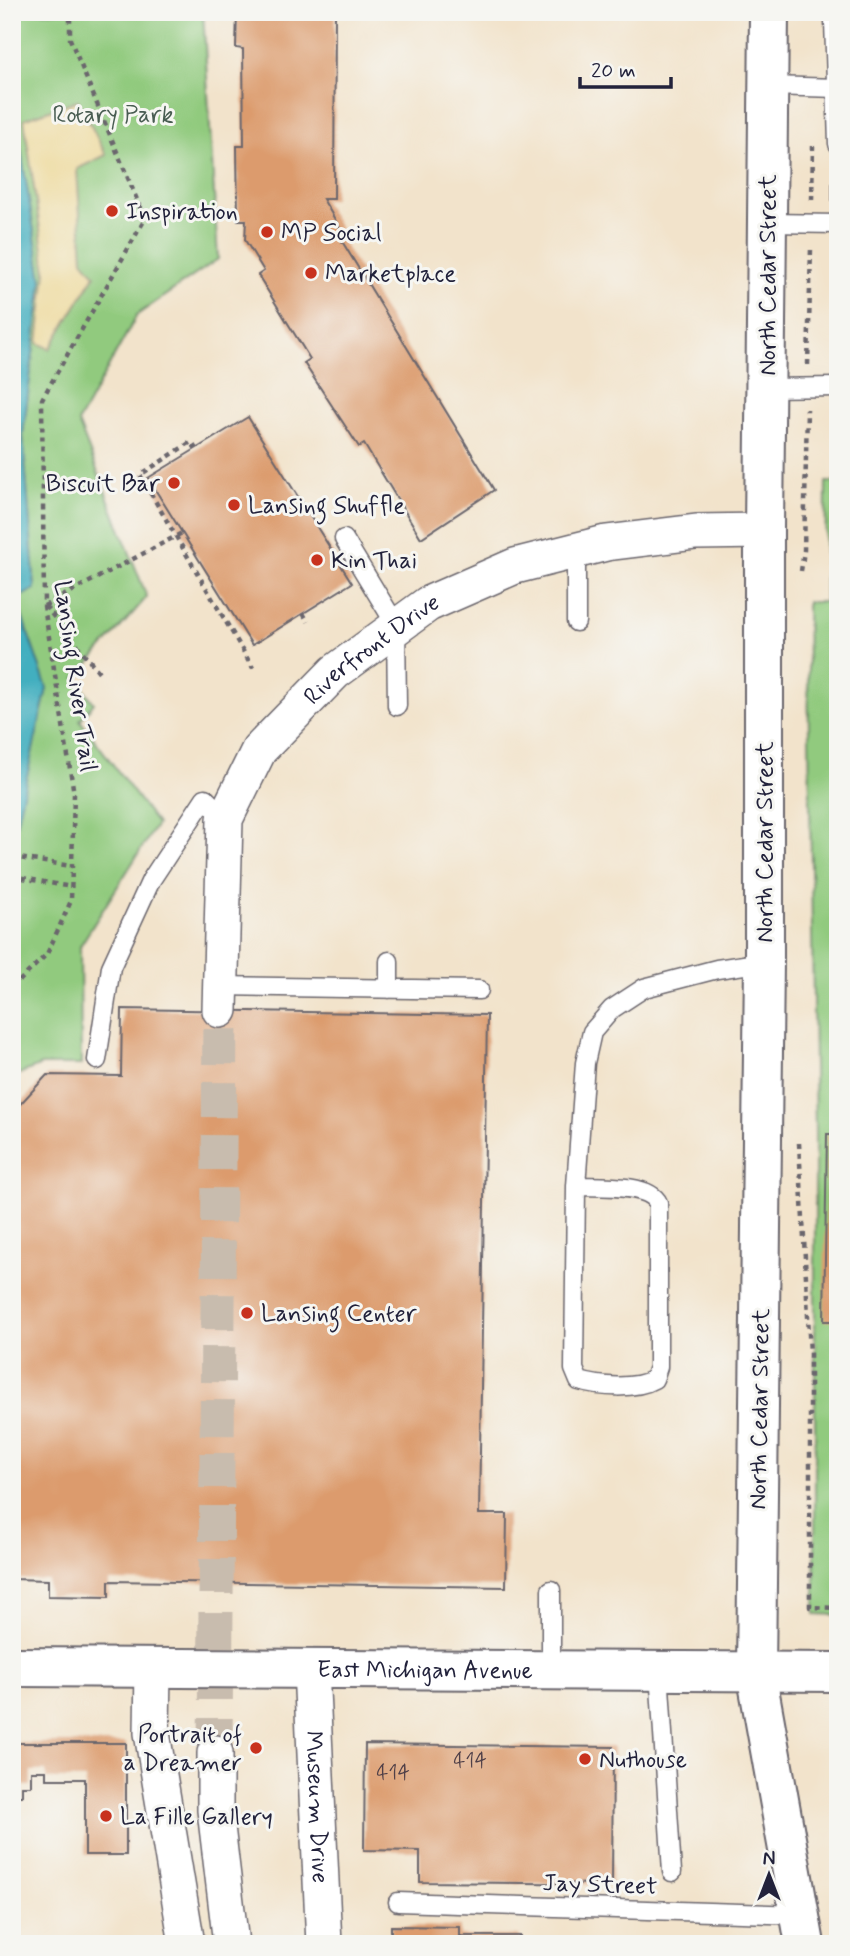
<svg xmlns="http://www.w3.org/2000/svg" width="850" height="1956" font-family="Mynerve,sans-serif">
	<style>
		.green { fill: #91ca7e; stroke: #5a765c; stroke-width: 2 }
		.sand { fill: #eeda9e; stroke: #887e6c; stroke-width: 2 }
		.water { fill: #42afbf; stroke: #32687d; stroke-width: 2 }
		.building { fill: #dc9b6d }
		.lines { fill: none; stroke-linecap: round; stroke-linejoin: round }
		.street-tunnel { stroke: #c8bcae; stroke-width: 35; stroke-dasharray: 35 18; stroke-linecap: butt }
		.lane-casing { stroke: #6b666d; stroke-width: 21 }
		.street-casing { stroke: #6b666d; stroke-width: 38 }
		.primary-casing { stroke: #6b666d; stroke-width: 42 }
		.path { stroke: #6b666d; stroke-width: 4.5; stroke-dasharray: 5 5; stroke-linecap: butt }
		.lane { stroke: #fff; stroke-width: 18 }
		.street { stroke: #fff; stroke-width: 35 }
		.primary { stroke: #fff; stroke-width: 38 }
		.poi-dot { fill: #c8321e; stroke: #f6f6f2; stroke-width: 2.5 }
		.labels { text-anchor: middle; stroke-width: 6; stroke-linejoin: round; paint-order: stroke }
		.number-label { font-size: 21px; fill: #504048 }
		.park-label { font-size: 24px; fill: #495d52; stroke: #f6f6f2 }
		.poi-label { font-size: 24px; fill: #22223b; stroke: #f6f6f2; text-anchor: start }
		.street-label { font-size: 24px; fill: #22223b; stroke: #f6f6f2 }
	</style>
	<rect width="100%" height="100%" fill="#f6f6f2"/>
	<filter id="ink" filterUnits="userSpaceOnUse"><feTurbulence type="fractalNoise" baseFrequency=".0143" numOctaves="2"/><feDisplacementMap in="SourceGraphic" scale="14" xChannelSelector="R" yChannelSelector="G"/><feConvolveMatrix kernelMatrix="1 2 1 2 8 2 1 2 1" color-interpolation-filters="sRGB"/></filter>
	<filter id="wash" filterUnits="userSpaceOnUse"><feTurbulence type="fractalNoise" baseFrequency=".00686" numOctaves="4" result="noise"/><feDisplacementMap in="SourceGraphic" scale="28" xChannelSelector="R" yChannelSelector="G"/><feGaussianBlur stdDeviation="1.57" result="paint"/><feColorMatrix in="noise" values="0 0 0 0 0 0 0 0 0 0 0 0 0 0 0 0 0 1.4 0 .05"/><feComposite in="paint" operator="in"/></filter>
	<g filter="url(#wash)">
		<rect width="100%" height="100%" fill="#f2e3cb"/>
		<path class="green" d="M12,12H203L218,259L137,315L78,422L147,597L76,678L94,703L80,720L157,824L80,946L81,1065H41L12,1077V842L47,688L16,599L35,588L23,435L42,281L12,94Z
			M826,482H838V1615L815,1614V1133L807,602H825Z"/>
		<path class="sand" d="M78,100L106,155L77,169L83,260L95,275L50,349L38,343L46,271L24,119Z"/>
		<path class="water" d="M12,94L42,281L23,435L35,589L16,599L47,688L12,842Z"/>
		<g id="blocks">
			<path class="building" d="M237,12H335L334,199H323L344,235L340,238L494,490L421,538L364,444L359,447L304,363L310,359L258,275L264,271L245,240L246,220H238L237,146H244L243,49L236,48Z
				M832,184H838V207H832Z
				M248,417L352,583L252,645L148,478Z
				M122,1009L487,1015L479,1514H507L506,1587L109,1581V1597L48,1596V1580L12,1579V1113L47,1075L121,1076Z
				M827,1134H838V1321H824Z
				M12,1743H126V1855H85V1779H46V1771H31V1786H22V1796H12Z
				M365,1744L613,1747L612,1884L420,1882V1851L364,1850Z
				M391,1926L460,1927V1936H520V1944H391Z"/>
		</g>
	</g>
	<g filter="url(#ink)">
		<use href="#blocks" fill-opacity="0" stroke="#6b666d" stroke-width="2"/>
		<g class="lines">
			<path class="street-tunnel" d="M215,1753L220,1010"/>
			<g class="lane-casing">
				<path id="lane" d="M838,21H834L838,144
					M769,86L838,88
					M767,223L838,224
					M766,388L838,387
					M344,539L396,625L397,706
					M576,551V622
					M389,961V989
					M220,986L479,990
					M97,1060L111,967L151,880L205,798L225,819
					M576,1186C597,1187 649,1183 658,1203V1367L654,1379C635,1390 600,1387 579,1381L574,1369L576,1186L585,1063L592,1032L612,1009L644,988L717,969L764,962
					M551,1671V1590
					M659,1671L672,1872
					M398,1902L800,1915"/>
			</g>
			<g class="street-casing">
				<g id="street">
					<path id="s1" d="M220,1010L225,819L259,750L335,672L428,604L515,566L606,543L696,532L764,531"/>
					<path d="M153,1668L152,1733L187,1944"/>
					<path id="s2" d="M311,1669L324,1944"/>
					<path d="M215,1753V1810L231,1944"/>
				</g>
			</g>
			<g class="primary-casing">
				<g id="primary">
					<path d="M769,12L764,531V962L756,1672L805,1944"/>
					<path id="s3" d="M12,1667L838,1672"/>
				</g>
			</g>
			<path class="path" d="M812,200L813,146
				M808,365L811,248
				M196,449L191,442L140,475L253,668
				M801,571L804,551L807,409
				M44,606L182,533
				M45,606L99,672
				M303,613L308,622
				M12,857L72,866
				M12,876L71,887
				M12,988L47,954L71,901L74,794L44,606L42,399L145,219L70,39V12
				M799,1143L810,1354V1607L838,1608"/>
			<use href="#lane" class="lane"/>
			<use href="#street" class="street"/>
			<use href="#primary" class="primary"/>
		</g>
	</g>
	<g class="poi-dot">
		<circle cx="112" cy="211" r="7"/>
		<circle cx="267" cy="232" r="7"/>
		<circle cx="311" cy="273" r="7"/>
		<circle cx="174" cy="483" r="7"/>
		<circle cx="234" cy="505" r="7"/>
		<circle cx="317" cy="560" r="7"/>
		<circle cx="247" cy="1313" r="7"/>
		<circle cx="256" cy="1748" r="7"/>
		<circle cx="585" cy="1759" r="7"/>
		<circle cx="106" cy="1816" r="7"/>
	</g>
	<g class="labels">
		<g class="number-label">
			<text x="470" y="1767">414</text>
			<text x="393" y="1779">414</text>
		</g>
		<g class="park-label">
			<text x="113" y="122">Rotary Park</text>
		</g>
		<g class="poi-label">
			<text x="126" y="219">Inspiration</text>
			<text x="281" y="240">MP Social</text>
			<text x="325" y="281">Marketplace</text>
			<text x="160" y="491" text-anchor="end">Biscuit Bar</text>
			<text x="248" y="513">Lansing Shuffle</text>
			<text x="331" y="568">Kin Thai</text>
			<text x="261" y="1321">Lansing Center</text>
			<text x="242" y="1742" text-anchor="end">Portrait of<tspan x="242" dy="28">a Dreamer</tspan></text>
			<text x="599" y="1767">Nuthouse</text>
			<text x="120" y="1824">La Fille Gallery</text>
		</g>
		<g class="street-label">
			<text transform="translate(767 275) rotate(-90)" y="8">North Cedar Street</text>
			<text dy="8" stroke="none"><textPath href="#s1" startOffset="420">Riverfront Drive</textPath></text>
			<text transform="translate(76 676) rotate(82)" y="8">Lansing River Trail</text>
			<text transform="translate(764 842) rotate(-90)" y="8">North Cedar Street</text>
			<text transform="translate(759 1409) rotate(-89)" y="8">North Cedar Street</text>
			<text dy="8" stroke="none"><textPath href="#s3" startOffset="413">East Michigan Avenue</textPath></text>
			<text dy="8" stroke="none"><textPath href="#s2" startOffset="138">Museum Drive</textPath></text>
			<text transform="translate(600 1884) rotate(2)" y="8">Jay Street</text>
		</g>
	</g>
	<rect width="850" height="1956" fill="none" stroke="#f6f6f2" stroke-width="42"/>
	<g transform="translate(769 1875)" stroke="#f6f6f2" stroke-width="5" paint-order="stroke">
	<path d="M0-5L12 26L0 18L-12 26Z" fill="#22223b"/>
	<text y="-10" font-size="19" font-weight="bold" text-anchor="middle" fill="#22223b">N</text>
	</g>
	<path d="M580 77v10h91v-10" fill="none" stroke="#22223b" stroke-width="3.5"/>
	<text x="591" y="77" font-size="21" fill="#22223b" stroke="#f6f6f2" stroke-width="5" paint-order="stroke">20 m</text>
</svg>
